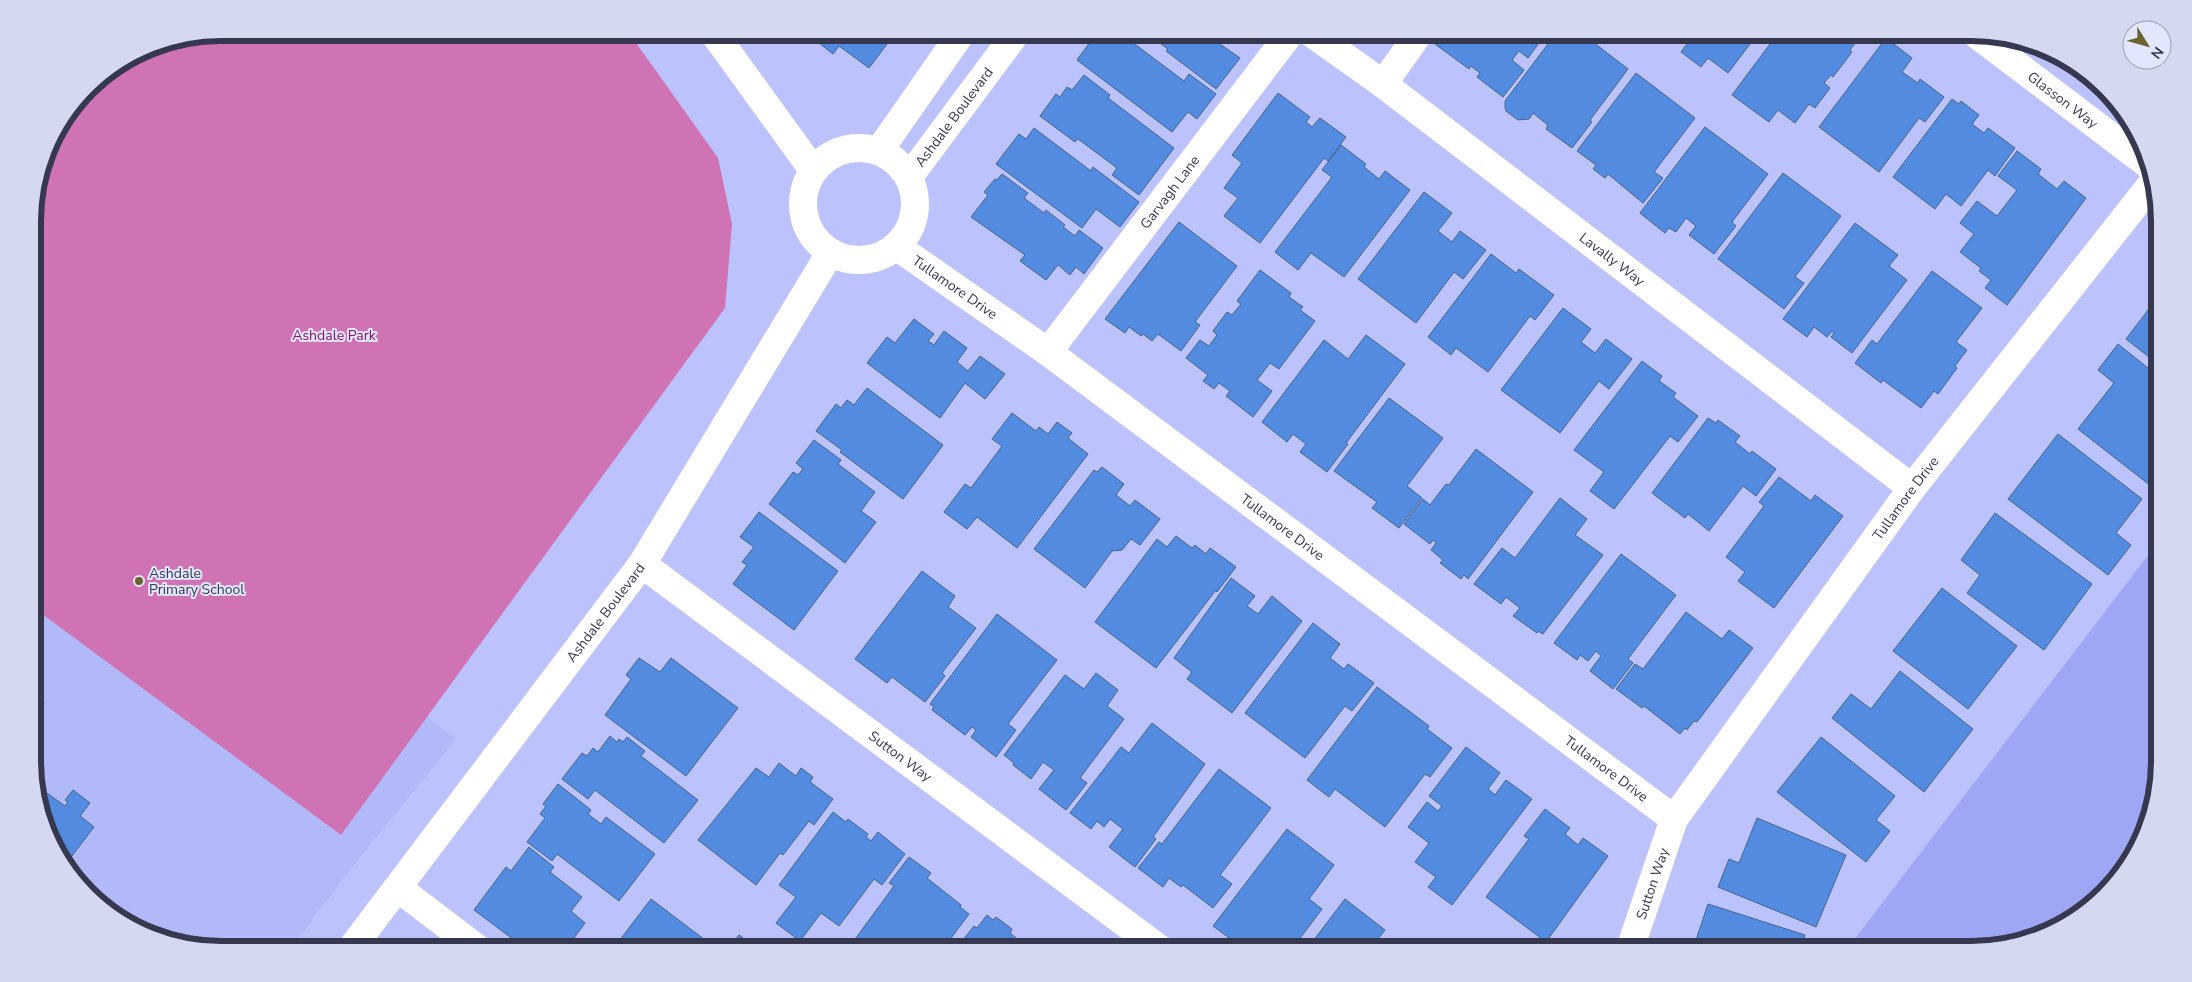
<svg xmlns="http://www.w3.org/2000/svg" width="2192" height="982" font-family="'Nunito Sans',sans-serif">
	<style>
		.built { fill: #b1b9f9 }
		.green { fill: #d073b5 }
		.water { fill: #9fa6f6 }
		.building { fill: #538be1; stroke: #466491 }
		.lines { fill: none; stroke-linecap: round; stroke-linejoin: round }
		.street { stroke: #fff; stroke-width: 28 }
		.poi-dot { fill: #6b622e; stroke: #e3e7fe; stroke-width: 2 }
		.labels { text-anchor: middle; stroke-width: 4; stroke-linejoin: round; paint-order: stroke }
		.street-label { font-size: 14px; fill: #35384f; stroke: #e3e7fe }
		.park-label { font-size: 14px; fill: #86136e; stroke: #e3e7fe }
		.poi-label { font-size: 14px; fill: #35384f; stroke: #e3e7fe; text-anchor: start }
		.rim { fill: none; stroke: #35384f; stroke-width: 6 }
	</style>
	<rect width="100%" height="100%" fill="#bcc3fc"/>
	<path class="built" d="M33,423L456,739L354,865L290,949H221L149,935L106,910L72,876L47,833L34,786Z"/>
	<path class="green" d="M221,33H629L718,158L732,224L725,308L341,835L34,608L33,209L52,137L97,80L149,47Z"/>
	<path class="water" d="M2159,541V761L2145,833L2113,885L2076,918L2032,939L1983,949H1850L1851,944Z"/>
	<path class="building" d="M805,32H903L895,43L890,40L869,68L839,46L833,54Z
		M1095,32H1132L1137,36L1132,42L1184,81L1189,74L1216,94L1197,119L1188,112L1172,132L1077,60L1093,38L1092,36Z
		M1145,32H1224L1217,42L1240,58L1216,89L1166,51L1168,49Z
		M1443,32H1547L1528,58L1519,51L1512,60L1524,70L1503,97L1477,77L1480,73L1471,66L1469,69L1435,44Z
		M1557,32H1580L1628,69L1590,120L1592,122L1572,148L1546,129L1548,125L1533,113L1529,119L1518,120L1506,111L1505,107V101Z
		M1696,32H1764L1759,39L1756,36L1728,73L1708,58L1701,67L1681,52Z
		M1779,32H1858L1861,35L1850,50L1852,52L1833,77L1831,75L1824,83L1830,88L1815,108L1809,104L1795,123L1778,110L1769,122L1732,95Z
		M1886,38L1912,58L1902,72L1918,83L1920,79L1944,97L1925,122L1919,118L1879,172L1819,127Z
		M1636,73L1695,118L1654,172L1663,178L1643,203L1608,174L1605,178L1593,169L1596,165L1577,151Z
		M1084,75L1110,95L1108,98L1174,148L1139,195L1112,175L1117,168L1078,139L1075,142L1040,116L1056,94L1060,97L1067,87L1072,90Z
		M1278,93L1310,117L1306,122L1312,127L1320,118L1346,137L1328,161L1324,158L1260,243L1224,216L1238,198L1224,188L1242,163L1232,155Z
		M1952,99L1959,104L1961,101L1979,115L1972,124L1984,133L1988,128L2015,148L1995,176L1988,170L1961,206L1946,194L1935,209L1893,177Z
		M1705,127L1768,174L1732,222L1736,226L1714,254L1689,235L1696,226L1686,218L1676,232L1669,228L1665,233L1640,213Z
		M1034,128L1091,171L1093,167L1139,202L1120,227L1096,209L1082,228L996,164L1019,134L1026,139Z
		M1341,145L1366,164L1364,167L1379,179L1385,171L1410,190L1344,277L1311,253L1298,270L1275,252L1332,177L1322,170Z
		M2017,151L2041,169L2038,174L2057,189L2064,181L2086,198L2007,305L1985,288L1991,280L1979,271L1981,268L1960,252L1974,234L1960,223L1977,201L1997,216L2017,190L1998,176Z
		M1783,173L1841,216L1795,277L1804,283L1784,309L1718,259Z
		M1002,174L1028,193L1024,198L1044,213L1046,210L1065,225L1063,227L1075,236L1079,230L1103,248L1084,274L1076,267L1070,275L1058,265L1046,280L1020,261L1025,255L971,217L988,195L984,192L995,179L997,180Z
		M1424,192L1452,213L1438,231L1452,242L1460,231L1486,250L1463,279L1454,272L1416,323L1358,279Z
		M1179,222L1237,266L1195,322L1200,325L1181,351L1158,334L1152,341L1143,334L1141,336L1129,327L1125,333L1105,319Z
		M1855,223L1898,255L1889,266L1907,280L1852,353L1831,337L1834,333L1832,331L1827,337L1814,327L1807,337L1783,319Z
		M1491,254L1516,273L1519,269L1554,295L1535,320L1530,316L1488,372L1456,348L1451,355L1428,337Z
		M1260,270L1291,293L1289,297L1303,307L1300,310L1315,321L1279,369L1270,363L1257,380L1272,391L1253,417L1226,396L1230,391L1219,383L1214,389L1203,381L1208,375L1186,358L1200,340L1209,346L1217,335L1213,331L1227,312L1232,315L1241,304L1237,301Z
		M1932,271L1982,308L1956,342L1967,350L1955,366L1957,368L1938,394L1934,391L1921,408L1883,380L1881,383L1855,363L1872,340L1877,344Z
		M2158,297V364L2126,339Z
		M1563,308L1591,329L1581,342L1595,353L1606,339L1632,359L1609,389L1599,381L1560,433L1501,390Z
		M914,319L934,334L928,341L934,345L944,331L967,348L957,362L968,371L980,356L1005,374L985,399L965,383L940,418L867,363L887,337L895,343Z
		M1366,335L1405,364L1346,443L1348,444L1327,472L1300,452L1306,444L1293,434L1287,442L1262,422L1324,340L1348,359Z
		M2118,344L2158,376L2159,486L2156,490L2078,429L2114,383L2098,370Z
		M1642,361L1662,376L1659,381L1676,393L1673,397L1698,416L1678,442L1670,436L1614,509L1590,491L1604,472L1574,450Z
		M867,388L943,445L903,499L840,452L842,450L816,431L836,404L841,408L847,400L854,405Z
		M1389,398L1443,438L1407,486L1422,498L1399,528L1372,508L1377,502L1334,471Z
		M1012,413L1036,431L1039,427L1048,434L1057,422L1072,433L1068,438L1088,454L1017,548L977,517L967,529L944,512L965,484L971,488L1002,446L992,439Z
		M1708,418L1716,423L1718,420L1740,436L1735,442L1750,454L1752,451L1776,469L1756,496L1743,486L1709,531L1688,514L1685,518L1652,493Z
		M2058,434L2142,499L2116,533L2131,545L2108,575L2008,499Z
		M814,440L841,460L838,464L875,492L861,511L876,522L845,563L769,504L793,472L798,475L803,469L796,463Z
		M1476,449L1533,492L1468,579L1464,575L1461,579L1440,563L1443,560L1431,550L1436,543L1433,540L1430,544L1404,524L1423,499L1430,505L1446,484L1449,485Z
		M1102,467L1124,484L1116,495L1130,506L1135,500L1160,519L1140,545L1131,539L1122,550L1112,551L1085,588L1034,549L1094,470L1097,472Z
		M1779,477L1811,501L1815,495L1843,516L1774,608L1738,581L1745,572L1726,557L1764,506L1759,502Z
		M1560,498L1587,519L1575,535L1603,555L1543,634L1538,631L1537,633L1513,616L1520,608L1506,597L1501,604L1474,584L1502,548L1515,558Z
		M759,512L838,571L794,630L733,584L747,565L742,562L754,547L740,537Z
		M1995,513L2092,584L2044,650L1967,593L1980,575L1961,560Z
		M1176,536L1192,548L1195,545L1206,554L1210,548L1236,567L1217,592L1216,590L1156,668L1095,622L1157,539L1167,547Z
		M1621,554L1676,595L1628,659L1633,663L1613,689L1590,671L1601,656L1596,651L1588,661L1580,655L1577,660L1554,643Z
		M922,571L955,596L948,607L976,628L942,673L945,676L925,702L892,677L887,683L855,659Z
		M1231,578L1255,596L1247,606L1258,614L1272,596L1302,621L1232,713L1187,679L1192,672L1174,658Z
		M1942,588L2017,646L1968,709L1893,651Z
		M1686,612L1722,639L1729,630L1753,648L1697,722L1694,721L1687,730L1685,728L1680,734L1644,706L1642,708L1616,689L1635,664L1643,669Z
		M997,614L1057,660L1008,724L1016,730L996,757L971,737L976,730L972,727L965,735L932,710L934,707L930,704Z
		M1313,623L1340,644L1330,658L1344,669L1348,664L1374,683L1352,711L1345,706L1305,758L1245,713Z
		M639,658L660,672L671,658L738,708L686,776L605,715L631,679L626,675Z
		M1900,671L1973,729L1924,792L1832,718L1851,694L1871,709Z
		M1096,673L1118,690L1107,706L1124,719L1080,778L1087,783L1066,810L1039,789L1054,770L1043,762L1031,779L1013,765L1014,763L1004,755L1065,675L1084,689Z
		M1377,687L1429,726L1427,729L1452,748L1430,777L1425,774L1385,827L1335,789L1329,797L1307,780Z
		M34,696L44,703L34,717Z
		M1152,723L1205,764L1153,837L1156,839L1135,867L1109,847L1123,829L1110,819L1104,827L1097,821L1091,829L1070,813L1121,747L1129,753Z
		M610,736L617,742L619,739L623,742L627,737L645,751L641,756L698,800L664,843L595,790L588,799L562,779L582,753L587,756L593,748L598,752Z
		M1821,737L1895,796L1876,820L1890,831L1866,862L1777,792Z
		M1466,747L1500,773L1488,789L1495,795L1506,780L1532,799L1452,905L1428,887L1436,877L1415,862L1429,843L1408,827L1427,802L1438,811L1442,806L1429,796Z
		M779,763L796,776L801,768L813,777L810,782L833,799L814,825L809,821L783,855L780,853L756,885L698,840L756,768L769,777Z
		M1219,769L1271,808L1220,875L1232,884L1213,908L1183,885L1181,887L1169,878L1163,887L1138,868L1159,842L1162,844Z
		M558,784L591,810L588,814L601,824L606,817L655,854L619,901L557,854L552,861L527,842L545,818L540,814L546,806L543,804Z
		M73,790L90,803L80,816L94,827L65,865L47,833L38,800L44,791L65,806L68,802L65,800Z
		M1545,809L1570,828L1565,834L1578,845L1583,838L1608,856L1546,942L1486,897L1529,839L1524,836Z
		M833,812L846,822L848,819L868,834L866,837L871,841L878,832L905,854L882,885L874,879L839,926L821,913L800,941L776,923L796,897L779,885Z
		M1757,818L1846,855L1816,927L1718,887L1729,859L1739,863Z
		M1287,829L1334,865L1309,899L1322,909L1292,949H1244L1213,926Z
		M529,847L554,867L550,872L582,897L571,911L585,923L571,942L580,949H526L474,910L506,867L511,871Z
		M909,857L931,873L927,878L961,905L960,907L969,914L943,949H863L853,942L894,886L889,883Z
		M651,899L709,943L704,949H613Z
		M1345,899L1385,930L1374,944L1381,949H1307Z
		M1708,904L1805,935L1800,949H1693Z
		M987,915L993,920L996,917L1012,929L1010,933L1016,938L1009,949H956L974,926L977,928Z
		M739,935L758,949H728Z"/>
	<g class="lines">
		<g class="street">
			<path d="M713,32L813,170"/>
			<path id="s1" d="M1310,32L1383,84L1912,488"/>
			<path id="s2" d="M1976,34L2150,166"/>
			<path d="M1383,84L1420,32"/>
			<circle cx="859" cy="204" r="56"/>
			<path d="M879,151L962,32"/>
			<path id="s3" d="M909,177L1017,32"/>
			<path id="s4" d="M896,246L1048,352L1674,819L1912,488L2154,181"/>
			<path id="s5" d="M1048,352L1291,32"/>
			<path id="s6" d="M642,564L1160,949"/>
			<path d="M398,888L478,949"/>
			<path id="s7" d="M351,949L642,564L830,253"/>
			<path id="s8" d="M1630,949L1674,819"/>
		</g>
	</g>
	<circle class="poi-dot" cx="139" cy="581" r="5"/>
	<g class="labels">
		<g class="street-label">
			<text dy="5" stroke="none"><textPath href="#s2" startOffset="109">Glasson Way</textPath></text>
			<text dy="5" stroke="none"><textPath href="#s3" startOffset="75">Ashdale Boulevard</textPath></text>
			<text dy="5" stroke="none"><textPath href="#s5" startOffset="201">Garvagh Lane</textPath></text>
			<text dy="5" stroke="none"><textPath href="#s1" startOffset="378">Lavally Way</textPath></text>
			<text dy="5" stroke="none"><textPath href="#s4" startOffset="72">Tullamore Drive</textPath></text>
			<text dy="5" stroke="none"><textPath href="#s4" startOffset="1362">Tullamore Drive</textPath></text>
			<text dy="5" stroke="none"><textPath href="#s4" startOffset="478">Tullamore Drive</textPath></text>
			<text dy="5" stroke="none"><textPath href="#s7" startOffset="422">Ashdale Boulevard</textPath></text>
			<text dy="5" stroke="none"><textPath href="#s6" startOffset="322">Sutton Way</textPath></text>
			<text dy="5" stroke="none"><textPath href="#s4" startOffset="882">Tullamore Drive</textPath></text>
			<text dy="5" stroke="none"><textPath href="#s8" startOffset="69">Sutton Way</textPath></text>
		</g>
		<g class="park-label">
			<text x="334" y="340">Ashdale Park</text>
		</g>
		<g class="poi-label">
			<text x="149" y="578">Ashdale<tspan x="149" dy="16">Primary School</tspan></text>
		</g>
	</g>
	<path d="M0 0H2192V982H0ZM221 41H1971A180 180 0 0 1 2151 221V761A180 180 0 0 1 1971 941H221A180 180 0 0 1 41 761V221A180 180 0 0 1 221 41Z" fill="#d5d9f0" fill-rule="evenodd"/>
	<path class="rim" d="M221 41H1971A180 180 0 0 1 2151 221V761A180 180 0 0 1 1971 941H221A180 180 0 0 1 41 761V221A180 180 0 0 1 221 41Z"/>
	<g transform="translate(2147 45) rotate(127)"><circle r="24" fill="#e3e7fe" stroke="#9da1b8"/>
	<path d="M0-4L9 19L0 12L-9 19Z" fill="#6b622e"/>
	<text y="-8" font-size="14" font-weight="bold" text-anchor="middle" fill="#35384f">N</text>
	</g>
</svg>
